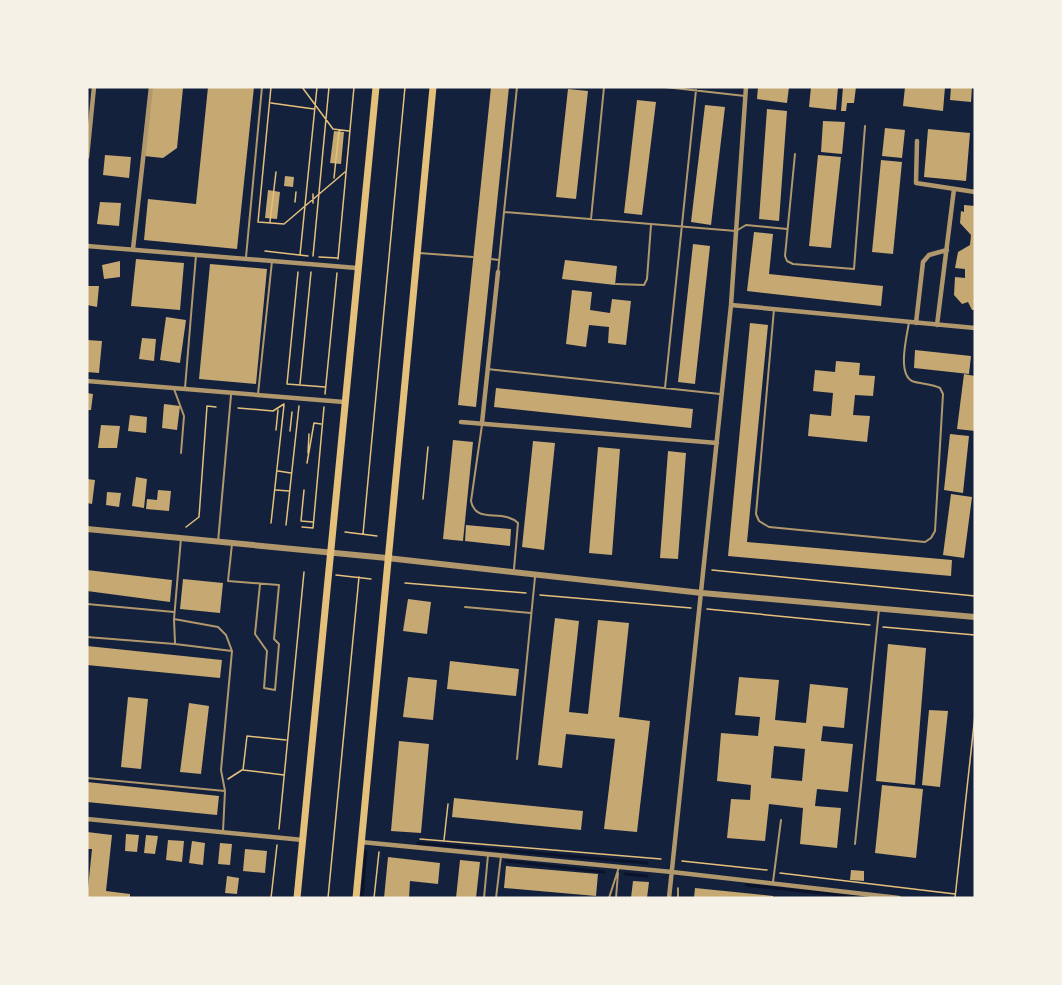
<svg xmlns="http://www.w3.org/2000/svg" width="1062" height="985" font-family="Helvetica,sans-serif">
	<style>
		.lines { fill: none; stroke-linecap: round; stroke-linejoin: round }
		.stream { stroke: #0b132b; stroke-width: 3 }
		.building { fill: #c6a872; fill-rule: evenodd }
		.path { stroke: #e5c07b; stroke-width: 1.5 }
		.service { stroke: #b1986c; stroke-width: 2 }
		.minor { stroke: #b1986c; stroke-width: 4.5 }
		.tertiary { stroke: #b1986c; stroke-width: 6 }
		.secondary { stroke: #e5c07b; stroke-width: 7 }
	</style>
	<rect width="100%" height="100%" fill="#14213d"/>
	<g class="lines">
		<path class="stream" d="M418,843L647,863
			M506,861L604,872
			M625,874L647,876
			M746,885L869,898
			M362,898L366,851"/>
	</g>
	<path class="building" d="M151,87L183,88L177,148L163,158L144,156Z
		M208,87H254L237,249L144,240L148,199L196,204Z
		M491,87H509L476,407L458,405Z
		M758,87H789L787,103L757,99Z
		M811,87H838L836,110L809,107Z
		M843,87H856L854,103H847L846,111H841Z
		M905,87H945L943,111L903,106Z
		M951,87H972L971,102L950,100Z
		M568,89L588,91L576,199L556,197Z
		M637,100L656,102L642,215L624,213Z
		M705,105L725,107L711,225L691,222Z
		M767,109L787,111L779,221L759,219Z
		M823,121L845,122L842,154L821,152Z
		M885,128L905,130L902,158L882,156Z
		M928,129L970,133L966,181L924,177Z
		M334,131L344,132L341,164L330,163Z
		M105,155L131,157L129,178L103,175Z
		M818,155L841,157L831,248L809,246Z
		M881,160L902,162L893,254L872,252Z
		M285,176L294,177L293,187L284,186Z
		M268,190L280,192L277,219L265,218Z
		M100,202L121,203L119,226L97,224Z
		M964,205L975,206V310H972L968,302L962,304L954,295L955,277L965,278V269L955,268L958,252L970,245L971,235L960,223L961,211L964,212Z
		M754,232L773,234L769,274L883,286L881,306L747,291Z
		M693,244L710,246L695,384L678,382Z
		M136,259L184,263L180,310L131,306Z
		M565,260L617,266L615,285L562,279Z
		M120,261V277L104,279L102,265Z
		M210,264L267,269L256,384L199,379Z
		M87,286H99L97,307L87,305Z
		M572,290L592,292L590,310L610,313L612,299L631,301L626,345L608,343L609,327L589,325L586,347L566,344Z
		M166,317L186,320L180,363L160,360Z
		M750,323L768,325L747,542L952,560L951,576L728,556Z
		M142,338L156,339L154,361L139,359Z
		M87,340L102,341L99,373L87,372Z
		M915,350L971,356L969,374L914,368Z
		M836,361L860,363L859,375L875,376L873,396L855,395L853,415L870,416L867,442L808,436L810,414L831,416L833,393L813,391L815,370L835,372Z
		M964,374L975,376V431L957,429Z
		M496,388L693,409L691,428L494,407Z
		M87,393L93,394L91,410H87Z
		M164,404L180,406L177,430L162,428Z
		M130,415L147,417L146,433L128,431Z
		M101,425L120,426L117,448H98Z
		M950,434L969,436L963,493L944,490Z
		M453,440L473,442L463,541L443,539Z
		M533,441L555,443L544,550L522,547Z
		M598,447L620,449L612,555L589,553Z
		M668,451L686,453L678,559L660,558Z
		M136,477L147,479L144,508L132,506Z
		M87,479L95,480L92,504L87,503Z
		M158,490L171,491L169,511L146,509L147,499L157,500Z
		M107,492L121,493L119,507L106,505Z
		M951,494L972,497L964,558L943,555Z
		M466,525L511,529L510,546L465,541Z
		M87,570L172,580L170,602L87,591Z
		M183,579L223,583L220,613L180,609Z
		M408,599L431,602L427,634L403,631Z
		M555,618L579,621L569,712L588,714L598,620L629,623L619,717L650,721L637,832L604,829L615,739L566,734L562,768L538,765Z
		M888,644L926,648L915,785L876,781Z
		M87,646L222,660L220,678L87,665Z
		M450,661L519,669L516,696L447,689Z
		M408,677L437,680L433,720L403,717Z
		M739,677L779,680L775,720L806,723L810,684L848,688L844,728L823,726L821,741L853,744L848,792L817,789L815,806L841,808L837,848L800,844L803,808L769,804L765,841L727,838L731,799L750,800L751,785L717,781L721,733L758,736L760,717L735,715ZM774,746L805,749L802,781L771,778Z
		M128,697L148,699L141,769L121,767Z
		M189,703L209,706L201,774L180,772Z
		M929,710L948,711L940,787L922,785Z
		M399,741L429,744L421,833L391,831Z
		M87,782L219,796L217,815L87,802Z
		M882,785L923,789L916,858L875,853Z
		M454,798L583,811L581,830L452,817Z
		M87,832L112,835L106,891L130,894V898H87L92,849H87Z
		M126,834L139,835L137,852L125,851Z
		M146,835L158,836L155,854L144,853Z
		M168,840L184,841L182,862L166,860Z
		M192,841L205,843L203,865L189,863Z
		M220,843L232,844L230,865L218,864Z
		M245,849L267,851L265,873L243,871Z
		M388,857L440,863L438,884L410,881L409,898H384Z
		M460,860L480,862L476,898H456Z
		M506,866L598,874L596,896L504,888Z
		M851,870L864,871V881L850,880Z
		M227,876L239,878L237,894L225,893Z
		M633,881L649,882L647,898H631Z
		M695,888L773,896V898H694Z"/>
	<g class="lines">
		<path class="path" d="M271,87L258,222L284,224L345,172
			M302,87L333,129L349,131
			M271,103L314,109
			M334,178L339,131
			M295,202L296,192
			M313,203V194
			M270,222L276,172
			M265,251L308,256
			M300,255L317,87
			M313,256L329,87
			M319,257L338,258
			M338,259L354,87
			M298,272L287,384L325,387
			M300,384L311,272
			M325,394L337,273
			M238,408L273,411L284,404
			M276,430L278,410
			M290,431L292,412
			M308,453L309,434
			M307,463L314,423L321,424
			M278,471L291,473
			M276,490L289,491
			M304,490L301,521L313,522
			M423,499L428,447
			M271,523L284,405
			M286,525L299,406
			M186,527L199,517L207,406L216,407
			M302,527L313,528L324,407
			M345,532L377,536
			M363,534L405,87
			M712,570L975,596
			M336,575L371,579
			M405,583L526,593
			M540,595L691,608
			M707,609L870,625
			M883,627L975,635
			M284,775L243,770L247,736L286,740
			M228,779L242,770
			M279,829L304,572
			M420,839L661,859
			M444,840L448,804
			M682,861L767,870
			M780,873L955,894
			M271,898L277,845
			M328,898L359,577
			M374,898L379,852
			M678,898V888
			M955,898L975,715"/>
		<path class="service" d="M665,87L745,96
			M795,154L785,256L787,261L793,264L854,269L865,126
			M504,212L517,87
			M591,219L604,87
			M419,253L473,257
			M246,257L262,87
			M491,259L499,260
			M498,272L504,212L736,231L746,225L787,229
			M616,284L644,285L647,279L651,225
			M774,309L756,514L759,521L769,527L925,542L931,538L935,531L943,394L940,388C932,384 920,384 912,381C897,373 907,336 909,322
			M487,369L720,394
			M185,388L196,255
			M665,388L696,90
			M174,389L184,416L181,453
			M258,394L272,261
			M482,425L471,501C476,525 502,508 518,523L514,569
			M218,542L231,395
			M232,544L228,581L279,585L274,639L279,644L275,690L264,688L267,651L255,634L260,584
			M87,604L174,612
			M465,607L531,613
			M174,619L218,627L226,635L232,651L221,770L225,791L223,831
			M87,637L175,644L232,651
			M175,643L174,619L181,538
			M517,759L535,577
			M87,778L225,791
			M855,844L879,609
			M773,882L781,820
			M484,898L488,855
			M496,898L501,856
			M609,898L619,867
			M616,898L618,873"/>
		<path class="minor" d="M917,141L916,183L975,192
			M87,157L94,87
			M87,246L357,268
			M133,249L151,87
			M731,305L975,328
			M916,323L923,262L929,255L947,250
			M937,325L954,189
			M87,381L344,402
			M461,422L717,443
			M482,423L498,272
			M87,819L303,840
			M361,842L672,872L899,898
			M669,898L731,305L746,87"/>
		<path class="tertiary" d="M87,529L387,558L702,593L975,617"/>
		<path class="secondary" d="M297,898L376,87
			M356,898L433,87"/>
	</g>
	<rect width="1062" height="985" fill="none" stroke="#f6f1e7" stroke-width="177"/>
</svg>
